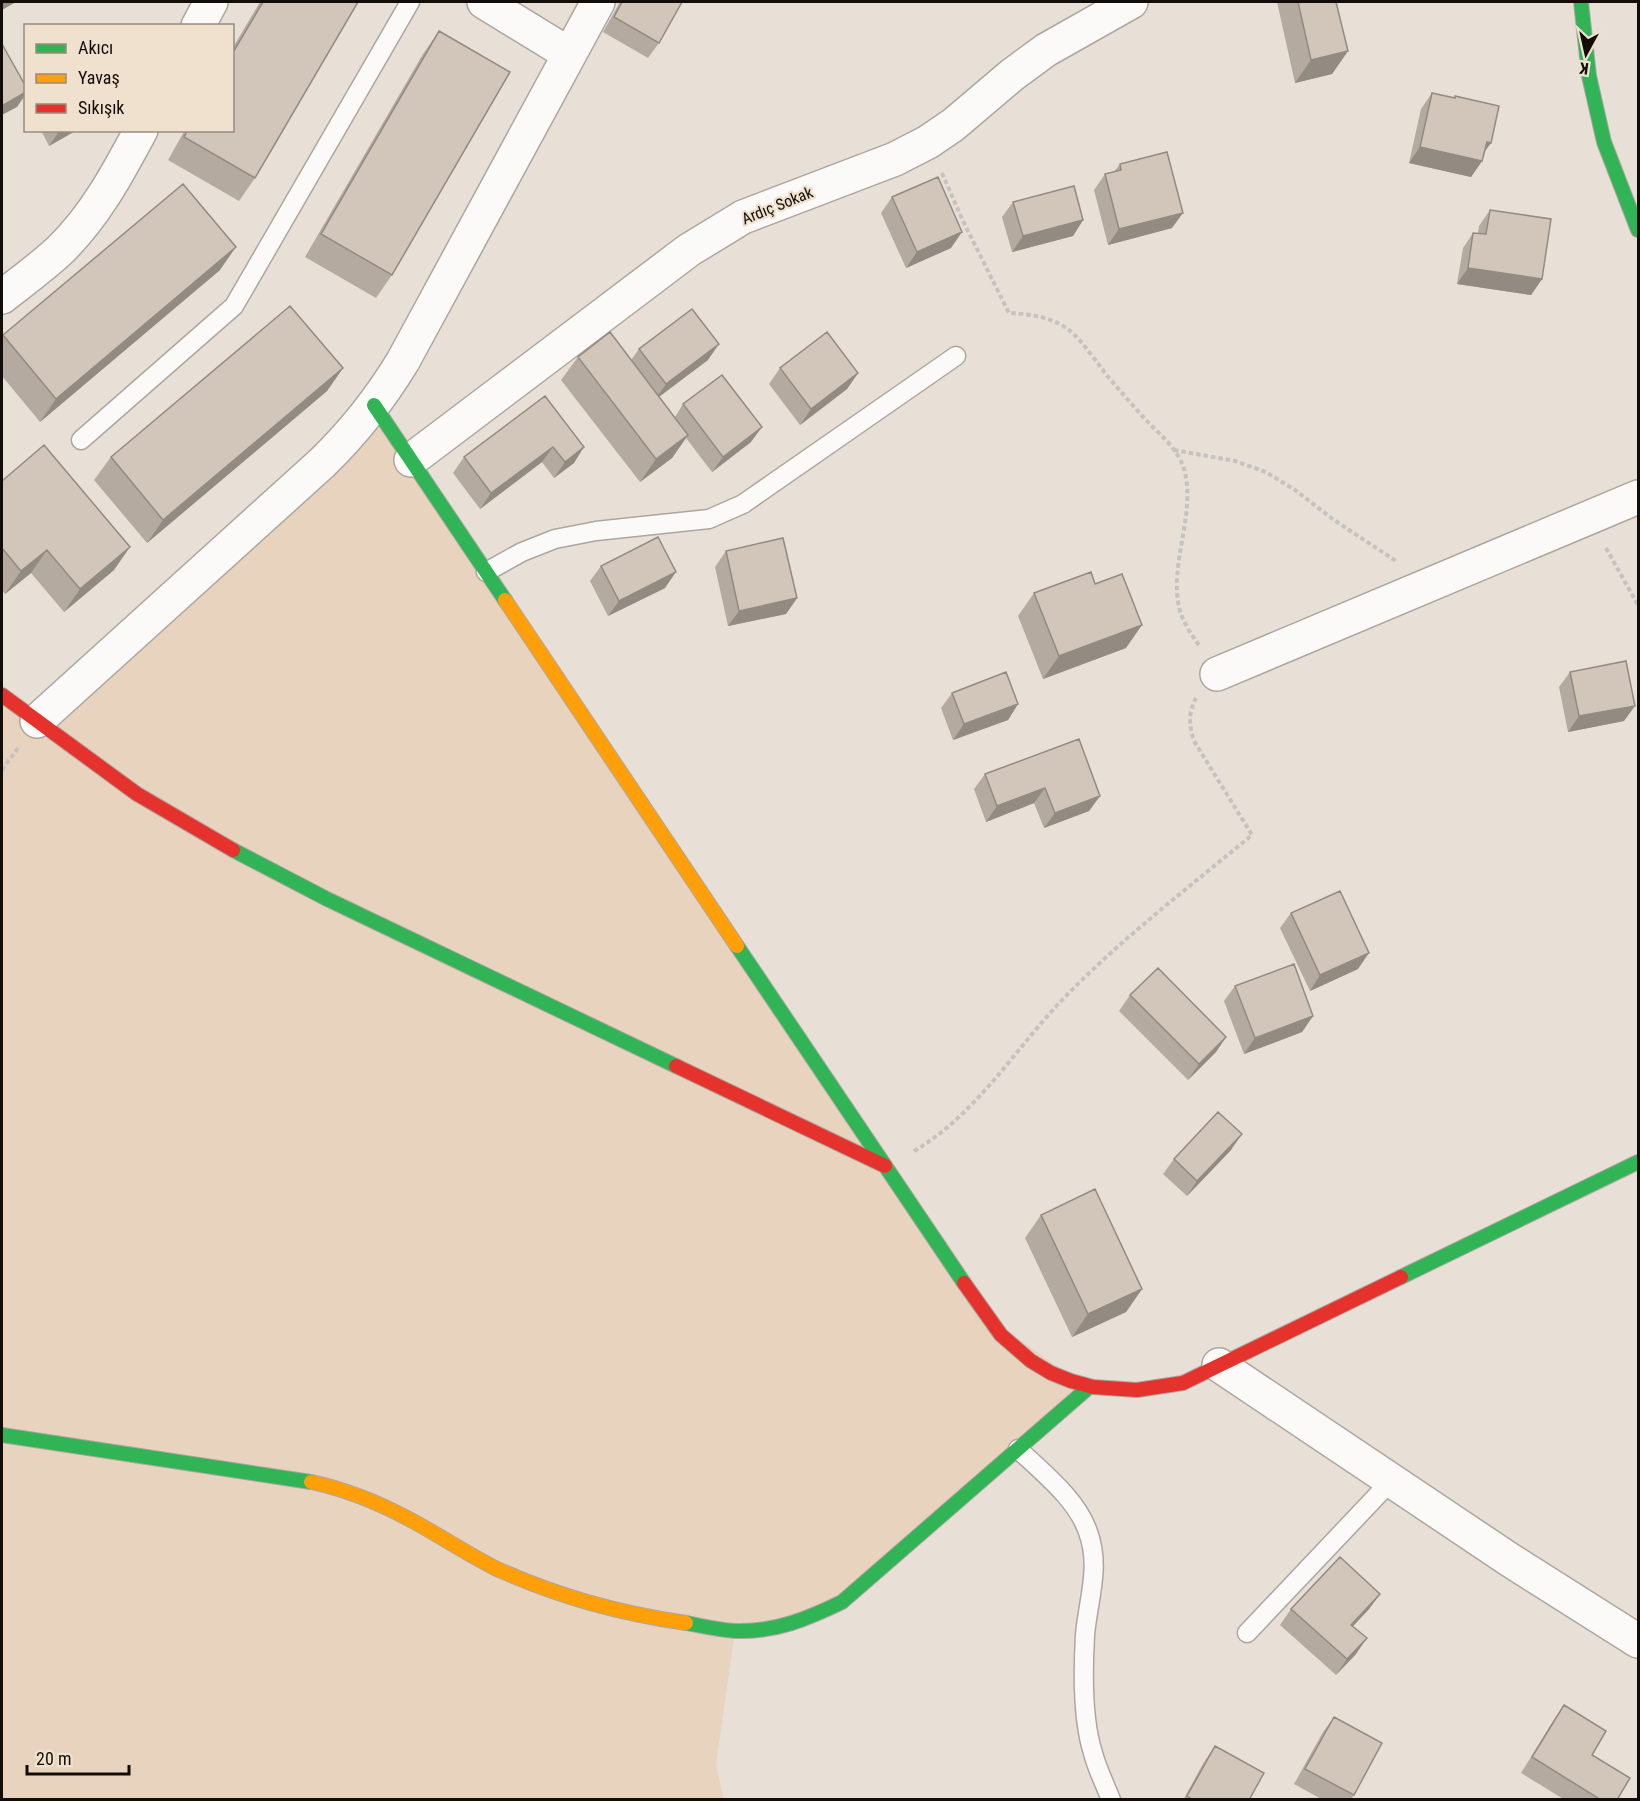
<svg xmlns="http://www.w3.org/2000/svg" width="1640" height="1801" font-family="'Roboto Condensed',sans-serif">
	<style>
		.green { fill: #e8d4be }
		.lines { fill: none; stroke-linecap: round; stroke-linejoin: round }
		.lane-casing { stroke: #ada69f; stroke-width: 21 }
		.street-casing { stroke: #ada69f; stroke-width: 36 }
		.fast-casing { stroke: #ada69f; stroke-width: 16 }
		.slow-casing { stroke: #ada69f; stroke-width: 16 }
		.jam-casing { stroke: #ada69f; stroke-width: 16 }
		.path { stroke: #c6c2bf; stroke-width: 4; stroke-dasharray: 4.5 3; stroke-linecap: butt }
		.lane { stroke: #fcfaf9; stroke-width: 18 }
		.street { stroke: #fcfaf9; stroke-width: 33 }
		.fast { stroke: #30b455; stroke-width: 14 }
		.slow { stroke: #ff9f0a; stroke-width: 14 }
		.jam { stroke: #e5322d; stroke-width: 14 }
		.wall { fill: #b4aa9f }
		.shaded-wall { fill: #928b82 }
		.building { fill: #d1c6b9; stroke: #928b82; stroke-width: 1.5 }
		.labels { text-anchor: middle; stroke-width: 4.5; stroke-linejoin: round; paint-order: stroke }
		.street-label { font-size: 16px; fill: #120d08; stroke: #f0e1cf }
	</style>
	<rect width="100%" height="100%" fill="#e8e0d7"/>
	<path class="green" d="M374,405L985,1315L1088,1388L842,1602L735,1631L716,1765L724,1799H2V695L37,720Z"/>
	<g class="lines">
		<g class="lane-casing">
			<path id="lane" d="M81,440L234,306L410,2
				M486,572L522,552L555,539L596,531L709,519L743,504L956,356
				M1018,1449C1042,1472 1077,1499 1088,1532C1101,1567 1088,1600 1085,1635C1083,1670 1082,1719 1093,1753C1097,1769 1105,1784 1111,1800
				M1247,1633L1391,1481"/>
		</g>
		<g class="street-casing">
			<path id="street" d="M484,2L569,54
				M198,26L211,2
				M2,297C21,282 42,267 60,250C95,216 118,173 141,130
				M411,460L689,250L743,217L895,159L928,142L953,125L1012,75L1046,50L1131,2
				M1217,674L1638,497
				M37,721L322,463C354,432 380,399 403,361L598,2
				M1219,1365L1510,1560L1638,1641"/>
		</g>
		<g class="fast-casing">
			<path id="fast" d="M1581,2L1589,76L1604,142L1638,230
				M374,405L505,600
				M233,850L327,899L676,1066
				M737,946L964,1283
				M1401,1277L1638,1162
				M2,1435L311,1482
				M686,1623C702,1626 719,1630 736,1631C776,1632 807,1619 842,1602L1088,1388"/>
		</g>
		<g class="slow-casing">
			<path id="slow" d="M505,600L737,946
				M311,1482C345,1489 379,1503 409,1519C439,1535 467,1554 497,1569C560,1597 618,1613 686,1623"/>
		</g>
		<g class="jam-casing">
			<path id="jam" d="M2,695L137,794L233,850
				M676,1066L885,1166
				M964,1283L1001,1335L1031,1361L1051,1373L1071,1381L1093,1387L1137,1390L1183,1383L1401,1277"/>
		</g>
		<path class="path" d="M942,173L963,221L1009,313C1030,314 1052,317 1069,330C1082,340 1099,366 1110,379C1122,393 1134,407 1146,420C1159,434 1177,448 1183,466C1198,509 1169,562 1179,607C1182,621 1192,635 1200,647
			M1174,450L1235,461L1266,472L1295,490L1334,520L1396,561
			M1606,548L1638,605
			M2,770L18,748
			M914,1151C976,1115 1014,1050 1063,999C1121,939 1188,888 1252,835L1194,741C1189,725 1188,714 1196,698"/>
		<use href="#lane" class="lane"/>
		<use href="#street" class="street"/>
		<use href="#fast" class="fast"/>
		<use href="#slow" class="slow"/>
		<use href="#jam" class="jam"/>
	</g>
	<path class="wall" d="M260,2H358L255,178L239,201L168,160L185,130H232V49Z
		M620,2H682L659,43L648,58L603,32Z
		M1277,2H1336L1348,51L1332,74L1295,83Z
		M439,31L392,275L376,298L305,257L423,54Z
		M1432,93L1454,98L1455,96L1484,152L1482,161L1471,177L1409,163L1421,109Z
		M41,130H77L49,146Z
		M1120,164L1172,228L1108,245L1094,190L1105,174L1114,172Z
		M892,197L951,248L906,268L881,213Z
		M1013,202L1083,220L1073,236L1012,252L1002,217Z
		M1490,210L1542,279L1531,295L1457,284L1463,248L1473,233H1478L1479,226Z
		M220,270L40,422L2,376V337L3,335Z
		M639,349L708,360L659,396L675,417L683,404L751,442L712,472L686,438L672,458L640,482L561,380L578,357L631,360Z
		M343,368L327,391L147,543L94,480L111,457Z
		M780,368L858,373L847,389L800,425L769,384Z
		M545,396L574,463L554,478L542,462L480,509L453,473L464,457Z
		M2,481L114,570L64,612L31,573L5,594L2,590Z
		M726,551L797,598L786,614L728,626L715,567Z
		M601,566L665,588L608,616L590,581Z
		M1095,584L1126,648L1043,679L1018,616L1034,593Z
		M1570,672L1624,721L1568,732L1559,687Z
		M952,693L1018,704L1008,720L953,740L941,708Z
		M985,774L1100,796L1089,811L1044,828L1034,803L986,822L974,789Z
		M1291,913L1358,969L1310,991L1280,928Z
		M1235,986L1313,1016L1302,1032L1244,1054L1224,1001Z
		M1130,995L1226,1037L1216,1052L1188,1080L1119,1011Z
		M1231,1150L1187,1196L1163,1174L1174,1159Z
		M1041,1215L1142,1289L1126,1312L1072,1337L1025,1238Z
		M1380,1594L1369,1609L1353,1626L1356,1654L1336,1675L1280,1625L1291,1609Z
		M1564,1705L1592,1755L1617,1800H1565L1521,1773L1553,1721Z
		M1334,1717L1354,1795L1351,1800H1323L1294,1784L1323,1732Z
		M1215,1746L1249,1800H1183L1204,1762Z"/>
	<path class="shaded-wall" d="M2,2H16L2,10Z
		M1348,51L1332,74L1295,83L1311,60Z
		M26,92V94L17,107L2,115V106Z
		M60,130H77L49,146Z
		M1487,142L1491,143L1480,158Z
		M1420,147L1482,161L1471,177L1409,163Z
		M1183,213L1172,228L1108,245L1119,229Z
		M1083,220L1073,236L1012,252L1023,236Z
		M962,232L951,248L906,268L917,252Z
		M236,247L220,270L40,422L56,399Z
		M1468,268L1542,279L1531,295L1457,284Z
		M719,344L708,360L655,400L666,384Z
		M343,368L327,391L147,543L163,520Z
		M858,373L847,389L800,425L811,409Z
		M762,427L751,442L712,472L723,457Z
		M688,435L672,458L640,482L656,459Z
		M553,447L542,462L480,509L491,493Z
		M584,447L574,463L554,478L565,462Z
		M130,547L114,570L64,612L80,589Z
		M47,550L31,573L5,594L21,571Z
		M676,572L665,588L608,616L619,601Z
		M797,598L786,614L728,626L739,611Z
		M1142,625L1126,648L1043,679L1059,656Z
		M1018,704L1008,720L953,740L964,724Z
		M1635,706L1624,721L1568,732L1579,716Z
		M1045,788L1034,803L986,822L997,806Z
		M1100,796L1089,811L1044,828L1055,813Z
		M1369,953L1358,969L1310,991L1320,975Z
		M1313,1016L1302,1032L1244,1054L1255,1038Z
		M1226,1037L1216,1052L1188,1080L1199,1064Z
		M1242,1134L1231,1150L1187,1196L1197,1181Z
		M1142,1289L1126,1312L1072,1337L1088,1314Z
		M1380,1594L1369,1609L1340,1640L1351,1625Z
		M1367,1638L1356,1654L1336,1675L1347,1659Z"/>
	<path class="building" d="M263,2H358L255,178L184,137L188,130H232V54Z
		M622,2H682L659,43L614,17Z
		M1298,2H1336L1348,51L1311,60Z
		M439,31L510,72L392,275L321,234Z
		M2,44L26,87V92L2,106Z
		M1432,93L1455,98V96L1499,106L1491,143L1487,142L1482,161L1420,147Z
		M1167,152L1183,213L1119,229L1105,174L1121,170L1120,164Z
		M938,177L962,232L917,252L892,197Z
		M183,184L236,247L56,399L3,335Z
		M1074,186L1083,220L1023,236L1013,202Z
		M1490,210L1551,219L1542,279L1468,268L1473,233L1486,234Z
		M290,306L343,368L163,520L111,457Z
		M692,309L719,344L666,384L639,349Z
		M610,332L688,435L656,459L578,357Z
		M827,332L858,373L811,409L780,368Z
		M722,375L762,427L723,457L683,404Z
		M545,396L584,447L565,462L553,447L491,493L464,457Z
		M44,445L130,547L80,589L47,550L21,571L2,548V481Z
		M658,537L676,572L619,601L601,566Z
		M783,538L797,598L739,611L726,551Z
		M1091,572L1095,584L1122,574L1142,625L1059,656L1034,593Z
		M1626,661L1635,706L1579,716L1570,672Z
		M1006,672L1018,704L964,724L952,693Z
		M1079,739L1100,796L1055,813L1045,788L997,806L985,774Z
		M1340,891L1369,953L1320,975L1291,913Z
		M1294,964L1313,1016L1255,1038L1235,986Z
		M1158,968L1226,1037L1199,1064L1130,995Z
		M1218,1112L1242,1134L1197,1181L1174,1159Z
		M1095,1189L1142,1289L1088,1314L1041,1215Z
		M1340,1557L1380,1594L1351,1625L1367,1638L1347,1659L1291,1609Z
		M1564,1705L1606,1731L1592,1755L1630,1778L1617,1800H1601L1532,1757Z
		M1334,1717L1382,1743L1354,1795L1305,1769Z
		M1215,1746L1264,1773L1249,1800H1193L1187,1796Z"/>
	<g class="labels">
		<g class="street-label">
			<text transform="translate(777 205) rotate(-22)" y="6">Ardıç Sokak</text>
		</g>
	</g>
	<rect width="1640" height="1801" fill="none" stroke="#120d08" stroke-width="6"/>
	<rect x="24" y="24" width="210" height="108" fill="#f0e1cf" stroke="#978c7f" stroke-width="1.5"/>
	<rect x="36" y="44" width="30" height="9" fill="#30b455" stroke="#978c7f" stroke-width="1.5"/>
	<text x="78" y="54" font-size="18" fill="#120d08">Akıcı</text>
	<rect x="36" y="74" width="30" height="9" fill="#ff9f0a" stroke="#978c7f" stroke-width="1.5"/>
	<text x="78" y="84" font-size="18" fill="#120d08">Yavaş</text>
	<rect x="36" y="104" width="30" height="9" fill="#e5322d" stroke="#978c7f" stroke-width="1.5"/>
	<text x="78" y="114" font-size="18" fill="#120d08">Sıkışık</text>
	<g transform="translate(1586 54) rotate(188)" stroke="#f0e1cf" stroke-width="4.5" paint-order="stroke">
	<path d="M0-4.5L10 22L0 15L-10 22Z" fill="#120d08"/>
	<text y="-9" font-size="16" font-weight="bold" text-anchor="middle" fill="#120d08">K</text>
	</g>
	<path d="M27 1765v9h102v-9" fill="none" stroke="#120d08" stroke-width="3"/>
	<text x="36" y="1765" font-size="18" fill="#120d08" stroke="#f0e1cf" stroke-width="4.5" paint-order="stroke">20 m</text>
</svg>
